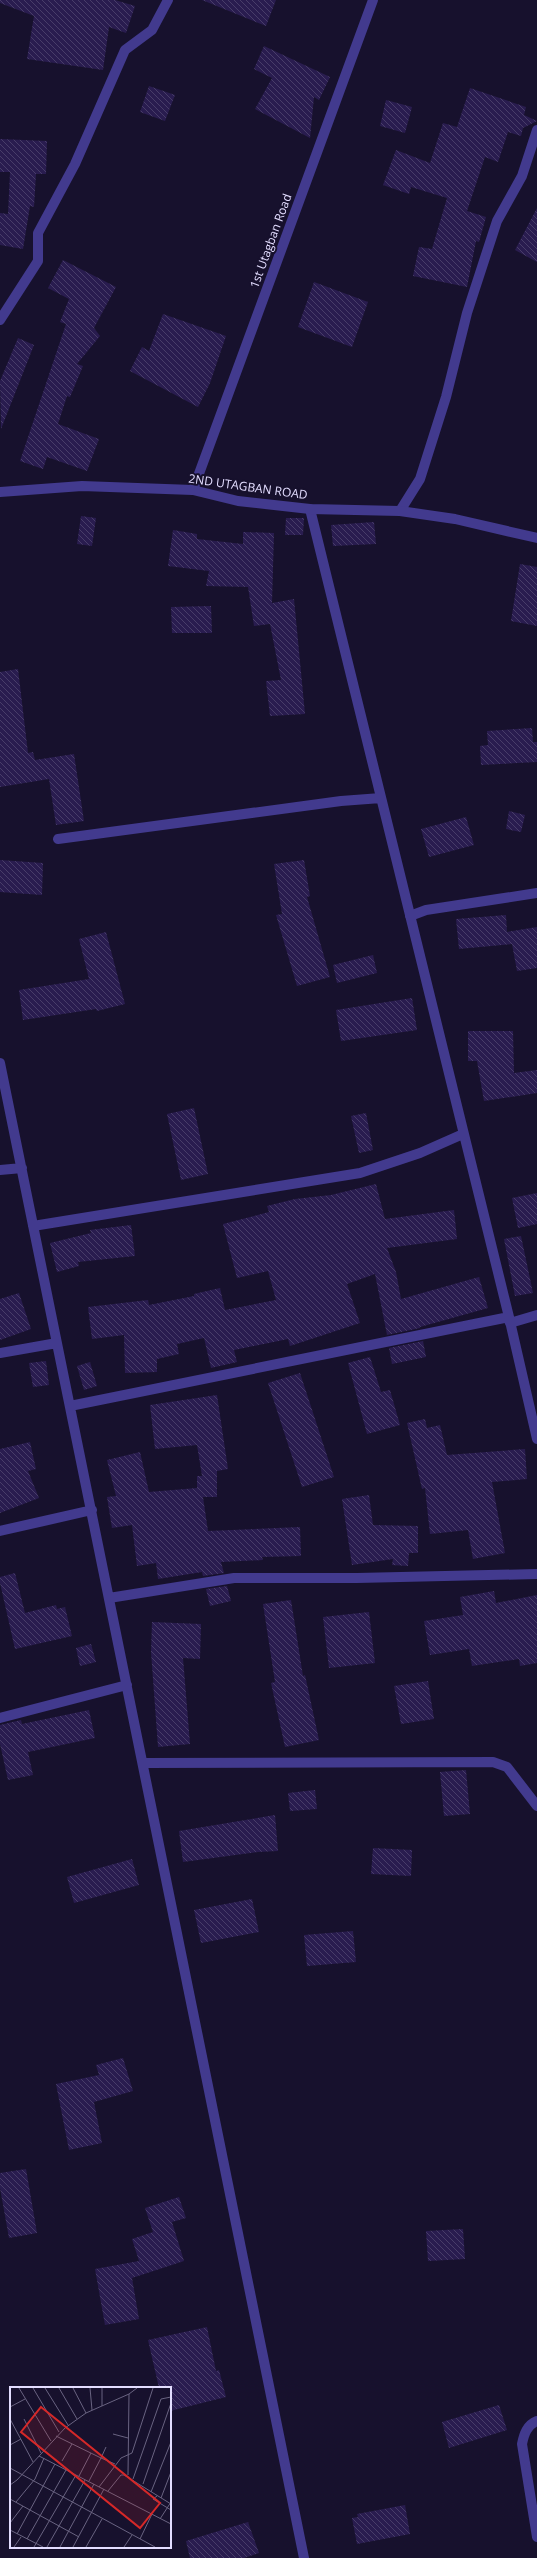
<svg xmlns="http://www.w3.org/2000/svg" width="537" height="2558" font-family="'Open Sans',sans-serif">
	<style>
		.building { fill: url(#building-back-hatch) }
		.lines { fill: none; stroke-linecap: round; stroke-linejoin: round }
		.minor { stroke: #423a8e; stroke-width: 10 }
		.tertiary { stroke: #423a8e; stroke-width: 10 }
		.labels { text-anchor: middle; stroke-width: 4; stroke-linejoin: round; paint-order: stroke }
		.street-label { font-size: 12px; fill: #e3ddff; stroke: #17112d }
		.inset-road { fill: none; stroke: #696381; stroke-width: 1 }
		.view { fill: #d62828; fill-opacity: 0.15; stroke: #d62828; stroke-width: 2 }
		.inset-edge { fill: none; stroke: #e3ddff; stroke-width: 2 }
	</style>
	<defs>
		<pattern id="building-back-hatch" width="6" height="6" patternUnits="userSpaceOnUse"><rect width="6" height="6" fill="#291c4f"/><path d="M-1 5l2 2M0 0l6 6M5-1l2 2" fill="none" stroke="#483d69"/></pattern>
	</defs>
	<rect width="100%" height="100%" fill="#17112d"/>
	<path class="building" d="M0,0H115L135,6L126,33L109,27L103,70L27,59L34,16L0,3Z
		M202,0H276L266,26Z
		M264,46L330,77L319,100L314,97L310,138L255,109L272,78L254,69Z
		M149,86L175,95L165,121L140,112Z
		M470,88L526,107L524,115L537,121L523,128L521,136L508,132L498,162L485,157L467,211L486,217L479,242L476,241L467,287L413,276L419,247L432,249L447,198L411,187L409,194L383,185L396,150L430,163L443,123L457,127Z
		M386,100L412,107L405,133L380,126Z
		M0,139L47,141L46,174H36L34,207L30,206L23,249L0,245V213L8,214L10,172H0Z
		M537,208V262L515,250Z
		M63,260L116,287L94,328L100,336L77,364L83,366L70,397L67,396L58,424L99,439L87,471L47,457L43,469L20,461L66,324L60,322L69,299L48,288Z
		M314,282L368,302L352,347L298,327Z
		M163,314L226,336L210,383L198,407L130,371L142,347L149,351Z
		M18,338L34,345L1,429L0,381Z
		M81,516L96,518L92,546L77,544Z
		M286,518H304L303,535H285Z
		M374,522L376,544L333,546L331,525Z
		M173,530L197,534V539L243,544V532L274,533L272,603L294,599L305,714L270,716L266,681L281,680L270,624L254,626L248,587L206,586L209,571L168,566Z
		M520,564L537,567V626L511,621Z
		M211,606L212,633H172L171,607Z
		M18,669L28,753L33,752L35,760L74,754L84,821L56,825L49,779L0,787V672Z
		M532,728L533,742H537V762L481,765L480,746L488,745L487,731Z
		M509,811L525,815L521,832L506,829Z
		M466,817L474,845L429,857L421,829Z
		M0,860L43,863L42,895L0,892Z
		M304,860L310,896L307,897L330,977L297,986L276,915L282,914L274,864Z
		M506,915L507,932L537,927V968L517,971L512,944L459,949L456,919Z
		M106,932L125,1004L97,1011L96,1009L23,1020L19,990L89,979L79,939Z
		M373,955L377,973L337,983L333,965Z
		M412,998L417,1030L341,1041L336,1010Z
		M468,1031H513L514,1073L537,1070V1093L484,1101L477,1061H468Z
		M194,1108L208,1174L181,1180L167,1114Z
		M366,1113L373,1150L359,1153L351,1116Z
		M376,1184L385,1219L454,1210L457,1239L387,1248L396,1272L401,1299L479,1277L488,1308L420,1327V1328L387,1335L375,1274L347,1284L360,1323L290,1346L288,1339L234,1350L237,1362L211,1368L204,1338L177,1344L179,1354L157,1359V1372L125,1373L124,1335L92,1339L88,1307L148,1300L149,1305L194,1296V1294L220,1288L225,1310L276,1300L268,1271L237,1278L223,1224L269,1212L267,1206L295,1199L331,1195Z
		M537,1193V1224L518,1228L512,1198Z
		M131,1225L135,1256L78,1262L79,1266L57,1272L50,1243L91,1233L90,1230Z
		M521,1236L533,1293L515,1296L504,1239Z
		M19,1293L31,1329L0,1340V1299Z
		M423,1341L426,1357L392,1364L389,1348Z
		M370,1357L381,1392L390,1390L400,1425L367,1434L348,1363Z
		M46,1361L49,1385L33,1387L29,1363Z
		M90,1362L97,1386L84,1390L77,1366Z
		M300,1373L334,1477L302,1487L268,1383Z
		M217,1395L228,1469L217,1471V1497H203L208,1531L300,1527L301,1556L262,1557L263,1560L221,1562L224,1573L203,1576L202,1572L158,1579L156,1563L137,1566L132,1525L112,1528L107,1497L116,1496L107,1460L140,1452L149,1492L197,1488V1476H202L197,1445L155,1449L150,1405Z
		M425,1419L427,1428L440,1425L447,1455L525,1449L527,1479L492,1482L505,1553L473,1559L468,1530L430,1534L425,1488L422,1489L407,1423Z
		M30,1442L36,1469L28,1471L39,1498L0,1513V1449Z
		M369,1495L373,1525L418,1526V1553H409L408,1566L392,1565L393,1559L352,1565L342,1499Z
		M15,1573L25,1613L56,1605L57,1609L65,1607L72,1636L15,1649L0,1583V1577Z
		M227,1586L231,1601L210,1606L206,1589Z
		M494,1591L496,1603L537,1595V1663L520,1666L519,1659L472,1666L469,1649L430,1655L424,1621L463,1615L460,1597Z
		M291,1600L303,1676L305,1675L319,1740L285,1747L271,1683L275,1682L263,1604Z
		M369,1612L375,1663L329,1668L323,1617Z
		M152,1622L201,1624L200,1659L183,1658L190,1744L158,1747L151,1652Z
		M91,1644L96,1662L80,1666L76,1648Z
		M428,1681L434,1719L401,1724L394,1686Z
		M89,1710L95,1738L28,1752L33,1775L8,1780L0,1744V1725L21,1720L22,1724Z
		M466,1770L470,1814L444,1816L440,1772Z
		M315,1790L317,1809L290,1811L288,1793Z
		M275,1815L278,1851L258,1852L183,1862L179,1831Z
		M373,1848L412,1850L411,1876L371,1874Z
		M132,1859L139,1885L74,1903L67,1877Z
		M252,1899L259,1932L201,1943L194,1910Z
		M353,1931L356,1962L307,1966L304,1935Z
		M123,2058L133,2091L94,2102L102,2143L69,2150L56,2084L99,2075L96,2065Z
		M26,2169L37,2233L9,2238L0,2188V2173Z
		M179,2197L186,2218L172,2222L184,2261L132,2278L139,2319L105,2325L95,2269L139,2261L132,2239L153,2232L145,2208Z
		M463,2229L465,2259L428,2261L426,2231Z
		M207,2327L216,2371L219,2370L226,2397L170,2411V2388H159L148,2340Z
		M499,2405L507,2430L449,2448L442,2422Z
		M405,2505L410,2534L357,2544L352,2518L358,2517L357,2514Z
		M248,2522L259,2553L244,2558H190L186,2541Z"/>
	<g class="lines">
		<path class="minor" d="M0,320L38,261V233L75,164L125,50L152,30L168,0
			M193,490L373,0
			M310,509L509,1317
			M400,511L420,479L446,397L467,313L497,221L522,176L537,130
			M58,839L341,801L381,798
			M410,916L426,910L537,893
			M0,1063L304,2558
			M0,1170L22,1168
			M33,1226L360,1173L420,1153L463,1134
			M510,1323L537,1315
			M0,1353L57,1343
			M70,1406L509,1317L537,1439
			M0,1531L92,1510
			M109,1598L234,1578H357L537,1574
			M0,1718L127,1685
			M143,1763L493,1762L507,1767L537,1806
			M537,2421C527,2425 524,2434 522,2444L537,2537"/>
		<path class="tertiary" d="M0,492L82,486L193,490L238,501L310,509L400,511L455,519L537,538"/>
	</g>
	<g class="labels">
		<g class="street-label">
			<text transform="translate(271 241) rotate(-70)" y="4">1st Utagban Road</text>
			<text transform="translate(248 487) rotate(8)" y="4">2ND UTAGBAN ROAD</text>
		</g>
	</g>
	<g transform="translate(10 2387)">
		<rect width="161" height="161" fill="#17112d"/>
		<path class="inset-road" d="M9,1L41,54M23,1L49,45M35,1L58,38M49,1L67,32M63,1L76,26M80,1L82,23M92,1V19M0,20L15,12M0,32L23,75M14,32L31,66M103,47L118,51M46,49L91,71M0,58L11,52M29,69L161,137M91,71L96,60M52,74L62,57M0,81L145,160M118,88L119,7M69,89L81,66M123,92L151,12L161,10M79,94L91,71L105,77M133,97L161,16M0,98L7,93L55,41L76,26L119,7L127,1M89,100L111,71L122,66L143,1M98,104L111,88H114L161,117M141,105L161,55M147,109L143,112L161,123M151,111L161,85M0,112L69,150M6,115L25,92L34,71M150,132L161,115M0,136L13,119M0,143L33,160M7,147L45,77M17,152L56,83M130,152L142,127M4,160L11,150M24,160L66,88M37,160L75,93M50,160L84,97M63,160L94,102M76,160L92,132M114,160L122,148"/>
		<path class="view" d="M31,20L150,116L130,141L11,45Z"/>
		<rect width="161" height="161" class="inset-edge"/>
	</g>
</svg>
